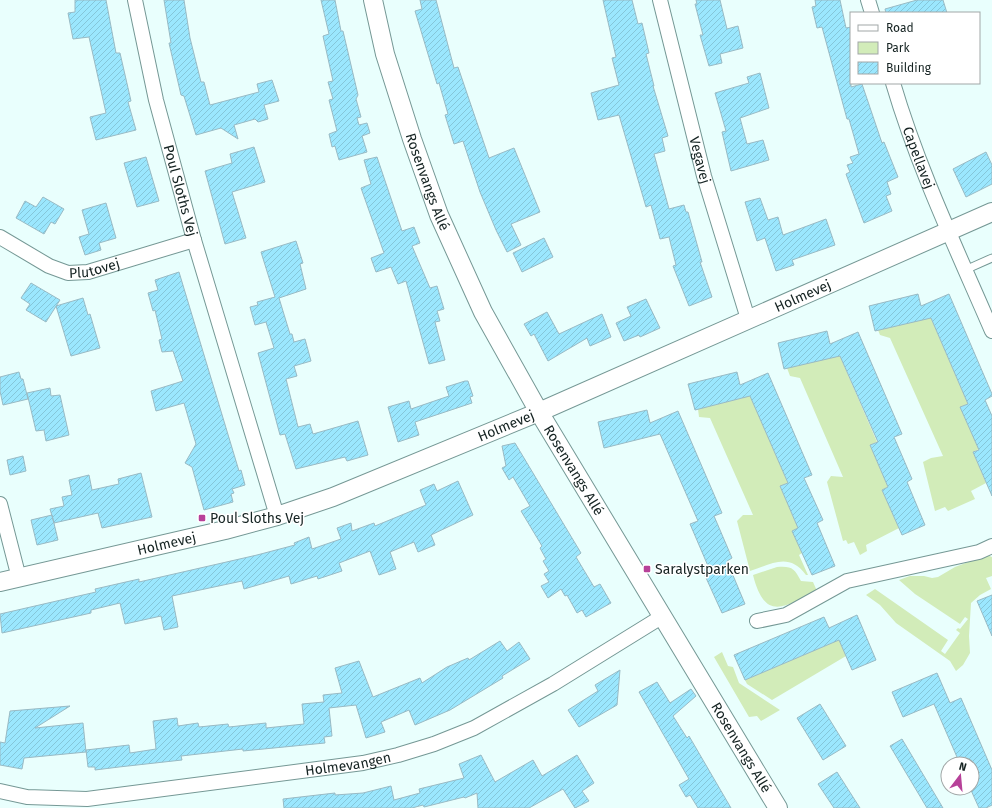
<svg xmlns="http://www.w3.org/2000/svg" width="992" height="808" font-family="'Fira Sans',sans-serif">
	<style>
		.green { fill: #d2ecb9 }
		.building { fill: url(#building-hatch); stroke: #99bac4 }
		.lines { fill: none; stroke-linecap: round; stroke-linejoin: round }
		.service-casing { stroke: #759895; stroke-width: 9 }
		.minor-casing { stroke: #759895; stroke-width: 16 }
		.tertiary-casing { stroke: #759895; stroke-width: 20 }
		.service { stroke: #fff; stroke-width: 7 }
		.minor { stroke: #fff; stroke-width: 14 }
		.tertiary { stroke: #fff; stroke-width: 18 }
		.poi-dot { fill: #b74199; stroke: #fff; stroke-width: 1.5 }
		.labels { text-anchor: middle; stroke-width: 3; stroke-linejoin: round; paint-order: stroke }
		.street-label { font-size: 14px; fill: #152322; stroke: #fff }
		.poi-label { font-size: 14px; fill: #152322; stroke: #fff; text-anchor: start }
	</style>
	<defs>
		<pattern id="building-hatch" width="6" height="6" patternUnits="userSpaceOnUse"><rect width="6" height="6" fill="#9be7fe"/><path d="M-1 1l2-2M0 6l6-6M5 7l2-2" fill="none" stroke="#85c6d9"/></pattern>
	</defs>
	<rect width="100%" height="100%" fill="#e9fffd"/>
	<path class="green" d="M930,316L968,404L960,407L979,449L973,452L986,483L971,491L975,499L948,511L945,507L935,511L923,462L931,458L943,456L890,338L880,335L878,330L924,319Z
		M839,354L877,442L870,445L888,487L882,490L899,528L866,545L867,551L860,555L854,542L848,544L846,540L843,541L827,482L831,476L843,477L800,378L790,376L787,368L833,357Z
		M750,394L788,483L780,486L798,528L802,553L799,555L808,575H806C789,552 772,564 750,571L737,521L743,515H753L710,418L699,417L698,409L743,398Z
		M987,555L992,557V576L986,578L991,589L980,595L971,603L969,636L970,653L963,665L956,671L950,661L896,623L880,605L866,595L875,589L948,640L941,651L945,654L960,633L956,630L958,628L960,629L968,619L965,617L960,624L915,594L899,580L910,576H924L932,578L938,577L955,567Z
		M777,567C792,566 794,568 801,581L813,582L817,591C784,607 765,622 753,575Z
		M838,637L846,656L772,700L747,684L745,680L834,642Z
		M722,652L728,666L733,667L739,683L780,710L761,721L757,716L749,717L714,657Z"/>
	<path class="building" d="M75,0H106L116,53H120L131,101L128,102L136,130L96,140L90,117L106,113L89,37L73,39L68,13L75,12Z
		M164,0H184L190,38L201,82H204L210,105L259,92L257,84L272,80L279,101L264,105L268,119L258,122L255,119L234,125L238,139L221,128L196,135L184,96L181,95L169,43H171Z
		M321,0H335L341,31H343L358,95L356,99L361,117L357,118L359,125L367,123L370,133L362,136L367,152L339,160L335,146L332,147L329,134L337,131L329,100L333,99L328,82L333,81L323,36L329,34Z
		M420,0H436L454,68L458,67L489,158L514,148L540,212L511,224L521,245L507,252L496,230L480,192L463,141L454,144L445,115L448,114L439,83L437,84L415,11L422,9Z
		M603,0H632L638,24L642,23L649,53L646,54L654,86H653L668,136L662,138L665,151L654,154L669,209L684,205L686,212H688L702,262H700L712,297L689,306L673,266L676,265L669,237L660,239L651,205L646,207L619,115L598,120L591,93L619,85L612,58L616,57Z
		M696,0H720L727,29L738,26L743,48L720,54L722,63L709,66L700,35H703L695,4H697Z
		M815,0H840L846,28L851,27V87L862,84L882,143L884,142L898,177L887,182L891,194L886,196L892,211L864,223L846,174L850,172L847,165L853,163L850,157L859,154L849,119H847L822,27L817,28L812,7L816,6Z
		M917,0H943L947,13H886L885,9Z
		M760,73L769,108L740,118L747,144L763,140L769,160L731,171L722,132L726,131L715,93L749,83L747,77Z
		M254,147L265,182L232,192L246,238L225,244L205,171L232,163L230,154Z
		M986,152L992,165V184L966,197L953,169Z
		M146,157L159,201L137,207L124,163Z
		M377,157L402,231L414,227L420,243L412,246L430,288L437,286L444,309L437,311L440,321L435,322L445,360L429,364L406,281L398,284L391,267L376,272L371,258L384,253L361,188L371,184L364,160Z
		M43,197L64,209L55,224L51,222L44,234L16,218L25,201L36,207Z
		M760,198L768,220L778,217L783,235L826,219L835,245L792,260L794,265L776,271L765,238L757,241L745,202Z
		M106,203L116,238L99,243L101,250L85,255L79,237L89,234L82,210Z
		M544,238L553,257L522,272L513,253Z
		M296,241L303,263L300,264L306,289L279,298L290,334H292L294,342L305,339L311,361L294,366L297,376L286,379L298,427L310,424L313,434L358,421L368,455L347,461L345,457L296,469L285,434L280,435L258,353L274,348L266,322L255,325L250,307L258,305L257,302L275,297L261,252Z
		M179,272L239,471L241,470L245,485L232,489L234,493L231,494L233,502L204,510L192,467L185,463L196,444L184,403L156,411L151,391L183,381L173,351L162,352L159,340L162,339L155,310L153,311L148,293L158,290L155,280Z
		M31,283L60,300L46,322L26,310L30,304L21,298Z
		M918,294L921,306L949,294L992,394V396L985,400L992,416V496L973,452L979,450L960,407L968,404L931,318L875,331L869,306Z
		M83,298L88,315L90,314L100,348L71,356L56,306Z
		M646,299L660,328L640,337L639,335L624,341L616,323L631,316L627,307Z
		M547,312L559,334L602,314L611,337L590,346L587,338L548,361L534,334L531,336L524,324Z
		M827,331L830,344L858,332L902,434L894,437L912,479L907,482L925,525L902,535L882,490L888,487L870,445L878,442L840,356L784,369L778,343Z
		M19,372L21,379H23L28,399L3,405L0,391V377Z
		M737,372L740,385L768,373L812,475L804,478L823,520L817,523L835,566L812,575L792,531L798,528L780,486L788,483L750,396L695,410L688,384Z
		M465,381H468L473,396L470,397L472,403L415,422L419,435L398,442L388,407L409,401L411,409L449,396L446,387Z
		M50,388L51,396L60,395L69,435L46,441L44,430L36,431L27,393Z
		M647,410L650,423L678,411L722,513L714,516L732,558L727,561L745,604L722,613L702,569L708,566L690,524L698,521L660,434L604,448L598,422Z
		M515,443L581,553L576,557L594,587L600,584L611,603L586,617L582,610L577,613L567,595L565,596L561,589L548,598L541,586L549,582L544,574L549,571L543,561L546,559L540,548L542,546L521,511L530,506L513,477L509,480L502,468L506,466L502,446Z
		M23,456L26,471L10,475L7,460Z
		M141,473L152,517L102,528L98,513L54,523L50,509L64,506L62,497L72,495L69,480L89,475L92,490L119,484L118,479Z
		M458,481L473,515L431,535L435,545L418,552L414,542L390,552L396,569L379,575L370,551L339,563L342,571L318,579L317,576L291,584L289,576L244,589L242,581L172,596L178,627L164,630L161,616L125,624L120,603L91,610V613L2,633L0,614L96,592L95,589L139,579V582L257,555L295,545L294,543L309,537L312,549L341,539L337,528L351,523L352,531L374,523L375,526L426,505L420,490L434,484L437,491Z
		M52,515L58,540L37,545L31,520Z
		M992,595V636L977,601Z
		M857,615L876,660L852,670L839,640L745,680L734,655L824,617L829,628Z
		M500,641L507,651L519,642L530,659L502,676L503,678L450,710L415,725L409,710L381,722L385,732L366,738L356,705L329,708L332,736L324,737L325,743L243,751V749L181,756L182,760L119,767L95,770V767H88L86,750L129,745L130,753L156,749L153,721L177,718L178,726L198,723L199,727L228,724L229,727L266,723V728L304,724L302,704L324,702L323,695L342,693L335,668L359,661L373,697L420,678L422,683L447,667L468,658L469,660Z
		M620,670L617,705L579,727L568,710L598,691L595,685Z
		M937,673L950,703L961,698L992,770V805L986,808H979L970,788H972V764H960L934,704L903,717L892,692Z
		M657,682L670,703L691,689L696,696L673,716L687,738L689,736L731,808H698L690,795L686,797L679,785L689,779L639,692Z
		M820,704L846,746L823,760L797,718Z
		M70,706L35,728L83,723L86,752L24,758L22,769L0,765V742L5,743L10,711Z
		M902,739L943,808H927L890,746Z
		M481,755L495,782L533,760L542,776L577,755L594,783L582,791L589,801L575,808L563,789L529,808H478L477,793L465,798L464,797L424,807L423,805L412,808H284L283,799L335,793V795L363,793L391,786L394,800L420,793L419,789L464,778L459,764Z
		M837,772L860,808H834L818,784Z"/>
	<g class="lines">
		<g class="service-casing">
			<path id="service" d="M965,270L992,258"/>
		</g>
		<g class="minor-casing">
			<g id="minor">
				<path id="s1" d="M135,0L156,100L194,240L277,516"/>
				<path id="s2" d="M660,0L704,176L748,319"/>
				<path d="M868,0L872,13"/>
				<path id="s3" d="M893,83C918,168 957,250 992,331"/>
				<path id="s4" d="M0,237L49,266L68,273L88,272L194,240"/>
				<path d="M0,504L19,578"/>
				<path d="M757,621L786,615L847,581L979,552L992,546"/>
				<path id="s5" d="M0,791L27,797L87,799L363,763L398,755L434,744L474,728L553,684L663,616"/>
			</g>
		</g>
		<g class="tertiary-casing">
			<g id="tertiary">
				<path id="s6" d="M373,0L385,54L412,139L439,215L483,312L539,412L778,808"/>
				<path id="s7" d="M0,582L225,530L277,516L333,497L539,412L992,212"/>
			</g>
		</g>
		<use href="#service" class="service"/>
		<use href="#minor" class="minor"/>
		<use href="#tertiary" class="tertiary"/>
	</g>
	<g class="poi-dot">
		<rect x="198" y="514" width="8" height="8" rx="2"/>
		<rect x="643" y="565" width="8" height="8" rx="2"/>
	</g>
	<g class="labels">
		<g class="street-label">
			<text dy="5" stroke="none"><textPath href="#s3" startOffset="79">Capellavej</textPath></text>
			<text dy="5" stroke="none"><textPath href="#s2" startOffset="165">Vegavej</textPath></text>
			<text dy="5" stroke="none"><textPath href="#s6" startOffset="190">Rosenvangs Allé</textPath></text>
			<text dy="5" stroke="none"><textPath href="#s1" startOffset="196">Poul Sloths Vej</textPath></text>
			<text dy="5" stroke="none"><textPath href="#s4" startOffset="104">Plutovej</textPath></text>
			<text dy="5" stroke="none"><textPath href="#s7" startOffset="855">Holmevej</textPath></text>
			<text dy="5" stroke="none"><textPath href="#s7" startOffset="531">Holmevej</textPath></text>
			<text dy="5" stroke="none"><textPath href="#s6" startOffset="514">Rosenvangs Allé</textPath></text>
			<text dy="5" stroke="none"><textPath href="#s7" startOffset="171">Holmevej</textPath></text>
			<text dy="5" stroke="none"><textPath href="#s6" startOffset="838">Rosenvangs Allé</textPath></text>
			<text dy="5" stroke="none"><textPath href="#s5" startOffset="351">Holmevangen</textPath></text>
		</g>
		<g class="poi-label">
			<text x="210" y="523">Poul Sloths Vej</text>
			<text x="655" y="574">Saralystparken</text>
		</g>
	</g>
	<rect x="850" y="12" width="130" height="72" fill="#ffffff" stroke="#a1a7a7"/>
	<rect x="858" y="25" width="20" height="6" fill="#ffffff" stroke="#a1a7a7"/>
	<text x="886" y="32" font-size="12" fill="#152322">Road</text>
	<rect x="858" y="42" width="20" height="12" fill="#d2ecb9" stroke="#a1a7a7"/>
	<text x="886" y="52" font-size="12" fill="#152322">Park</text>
	<rect x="858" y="62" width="20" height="12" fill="url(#building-hatch)" stroke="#a1a7a7"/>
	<text x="886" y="72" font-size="12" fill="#152322">Building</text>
	<g transform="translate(960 776) rotate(16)"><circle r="19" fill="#ffffff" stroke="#a1a7a7"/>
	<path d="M0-3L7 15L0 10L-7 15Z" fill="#b74199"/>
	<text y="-6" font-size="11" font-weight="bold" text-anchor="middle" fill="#152322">N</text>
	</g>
</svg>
